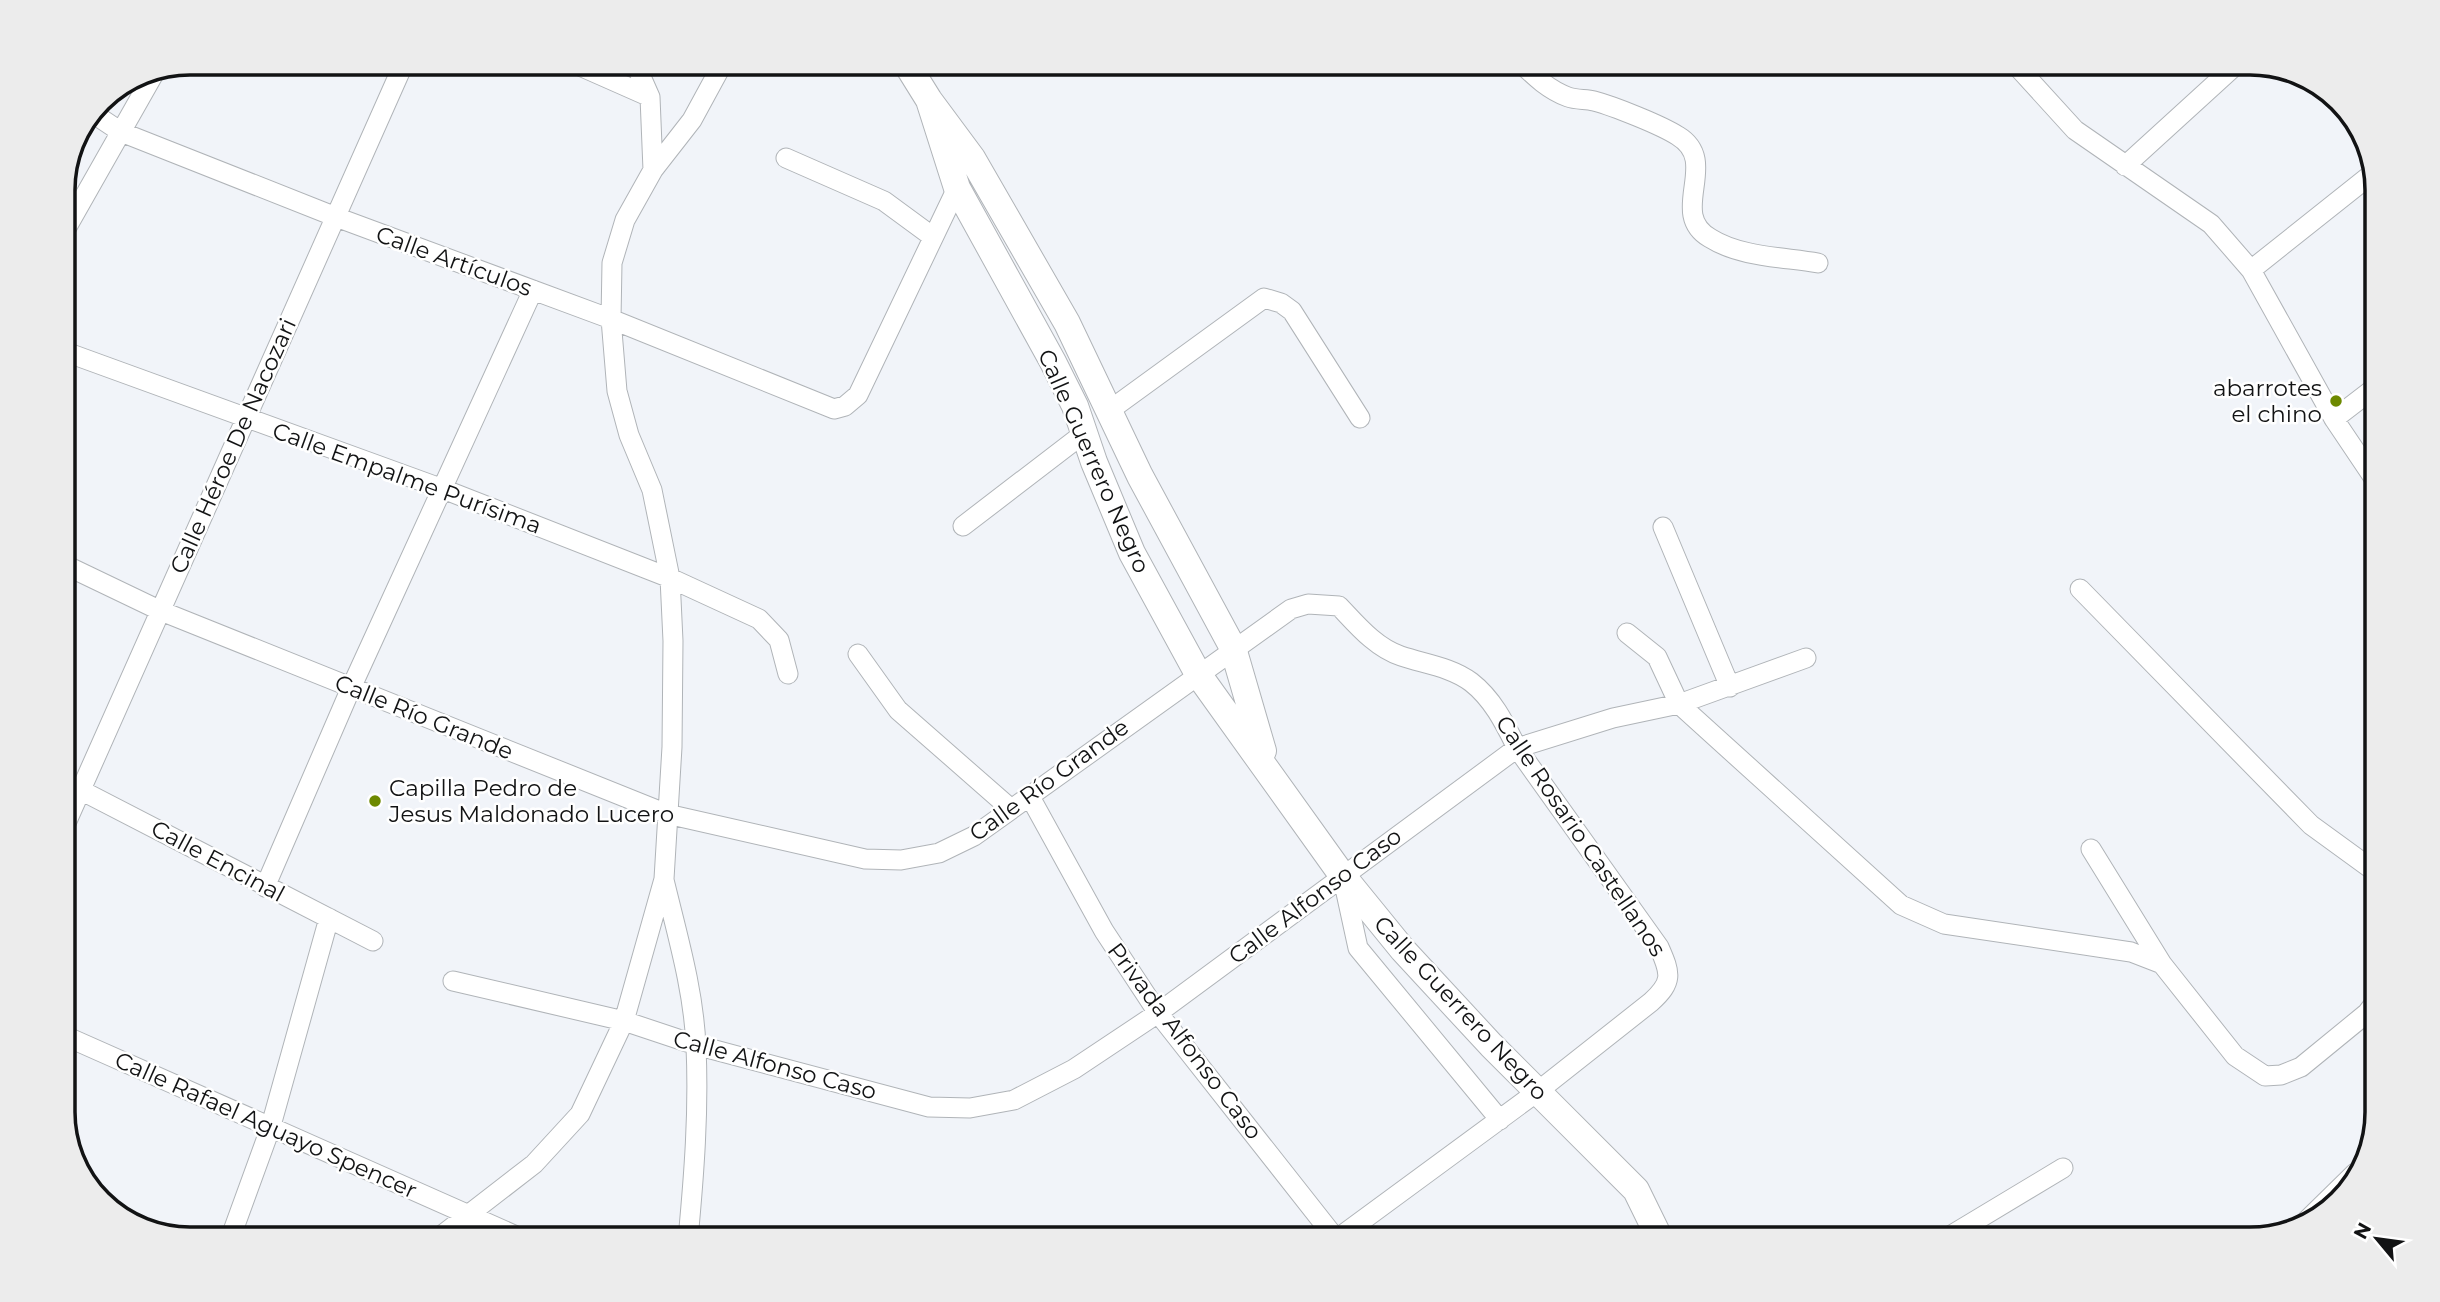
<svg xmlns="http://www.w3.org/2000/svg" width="2440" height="1302" font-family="Montserrat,sans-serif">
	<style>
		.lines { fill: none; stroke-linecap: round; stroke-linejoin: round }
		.street-casing { stroke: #b0b4b8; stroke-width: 21 }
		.secondary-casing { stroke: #b0b4b8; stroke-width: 28 }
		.street { stroke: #fff; stroke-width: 19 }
		.secondary { stroke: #fff; stroke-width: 26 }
		.poi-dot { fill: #6d8900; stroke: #fff; stroke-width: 2.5 }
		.labels { text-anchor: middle; stroke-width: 5; stroke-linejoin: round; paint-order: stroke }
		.street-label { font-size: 23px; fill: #121314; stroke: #fff }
		.poi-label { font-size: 23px; fill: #121314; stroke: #fff; text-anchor: end }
		.rim { fill: none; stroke: #121314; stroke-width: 3.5 }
	</style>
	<rect width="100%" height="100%" fill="#f1f4f9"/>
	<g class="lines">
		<g class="street-casing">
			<path id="street" d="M573,63L650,97
				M1521,63C1535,77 1549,90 1568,97C1576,100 1586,99 1594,101C1613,106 1661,125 1678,136C1721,162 1667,213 1710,238C1740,257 1783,257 1818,263
				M2014,63L2075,130L2211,224L2251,270L2334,419L2377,483
				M94,114L121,132L336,217L611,319L834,409L845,406L858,395L957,188
				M786,158L884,201L933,237
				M2125,166L2238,63
				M653,170L692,120L723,63
				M63,234L156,70
				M2251,270L2373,173
				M63,351L443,489L670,578L759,619L779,640L788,674
				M1110,410L1264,298L1281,303L1292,311L1360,418
				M2334,419L2377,386
				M963,526L1083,434
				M1663,527L1730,687
				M63,564L161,611L667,814L865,859L901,860L939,853L974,836L1291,609L1308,604L1339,606C1357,625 1376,648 1401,656C1425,664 1451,667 1471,682C1493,699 1505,724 1517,748L1659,947C1671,974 1673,982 1651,1002L1537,1092L1337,1239
				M2080,589L2311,825L2377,873
				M1627,633L1657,657L1679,704L1806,658
				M858,654L898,710L1011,809
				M63,781L373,941
				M1029,795L1104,931L1158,1013L1336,1239
				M63,830L404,63
				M2091,849L2162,964
				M1343,879L1358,948L1500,1120
				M664,880C677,934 694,991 696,1047C699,1111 694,1175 688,1239
				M265,887L351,688L533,290
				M453,981L624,1021L696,1045L929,1107L970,1108L1014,1100L1074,1069L1158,1013L1517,748L1613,718L1679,704L1901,905L1944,924L2131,952L2162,964L2235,1056L2265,1076L2281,1075L2301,1067L2367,1013L2377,1000
				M63,1035L523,1239
				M230,1239L270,1129L329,918
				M437,1239L534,1164L580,1114L624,1021L664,879L672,747L673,641L670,578L652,490L629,435L617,391L611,319L612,263L625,220L653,170L650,97L635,63
				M1945,1239L2063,1168"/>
		</g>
		<g class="secondary-casing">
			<path id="secondary" d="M906,63L929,100L972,158L1067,323L1140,476L1233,648L1263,751
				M929,100L957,188L1053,362L1075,406L1094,462L1132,553L1198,674L1342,875L1403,950L1491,1045L1636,1190L1660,1239
				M2309,1223L2357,1176"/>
		</g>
		<use href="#street" class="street"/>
		<use href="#secondary" class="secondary"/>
	</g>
	<g class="poi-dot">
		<circle cx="2336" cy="401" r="7"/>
		<circle cx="375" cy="801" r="7"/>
	</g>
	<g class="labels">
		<g class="street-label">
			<text transform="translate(454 261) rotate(20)" y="8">Calle Artículos</text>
			<text transform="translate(233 446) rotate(-66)" y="8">Calle Héroe De Nacozari</text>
			<text transform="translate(1094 461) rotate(66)" y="8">Calle Guerrero Negro</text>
			<text transform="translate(407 478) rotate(20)" y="8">Calle Empalme Purísima</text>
			<text transform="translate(424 717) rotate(22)" y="8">Calle Río Grande</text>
			<text transform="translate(1049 780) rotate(-36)" y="8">Calle Río Grande</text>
			<text transform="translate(1581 836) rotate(56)" y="8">Calle Rosario Castellanos</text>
			<text transform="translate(218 861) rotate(28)" y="8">Calle Encinal</text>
			<text transform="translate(1315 896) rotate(-37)" y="8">Calle Alfonso Caso</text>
			<text transform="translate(1461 1008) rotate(47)" y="8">Calle Guerrero Negro</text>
			<text transform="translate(1185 1041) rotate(53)" y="8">Privada Alfonso Caso</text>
			<text transform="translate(775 1065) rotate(15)" y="8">Calle Alfonso Caso</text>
			<text transform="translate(266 1125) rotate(24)" y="8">Calle Rafael Aguayo Spencer</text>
		</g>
		<g class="poi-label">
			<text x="2322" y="396">abarrotes<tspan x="2322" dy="26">el chino</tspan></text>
			<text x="389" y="796" text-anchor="start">Capilla Pedro de<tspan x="389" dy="26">Jesus Maldonado Lucero</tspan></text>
		</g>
	</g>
	<path d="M0 0H2440V1302H0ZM190 75H2250A115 115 0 0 1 2365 190V1112A115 115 0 0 1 2250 1227H190A115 115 0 0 1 75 1112V190A115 115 0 0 1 190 75Z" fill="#ececec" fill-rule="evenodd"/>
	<path class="rim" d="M190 75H2250A115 115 0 0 1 2365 190V1112A115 115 0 0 1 2250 1227H190A115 115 0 0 1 75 1112V190A115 115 0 0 1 190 75Z"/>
	<g transform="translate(2377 1239) rotate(299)" stroke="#ffffff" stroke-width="5" paint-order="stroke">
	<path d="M0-5L12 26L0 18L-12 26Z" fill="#121314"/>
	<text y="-10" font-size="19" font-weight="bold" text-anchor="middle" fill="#121314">N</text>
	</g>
</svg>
